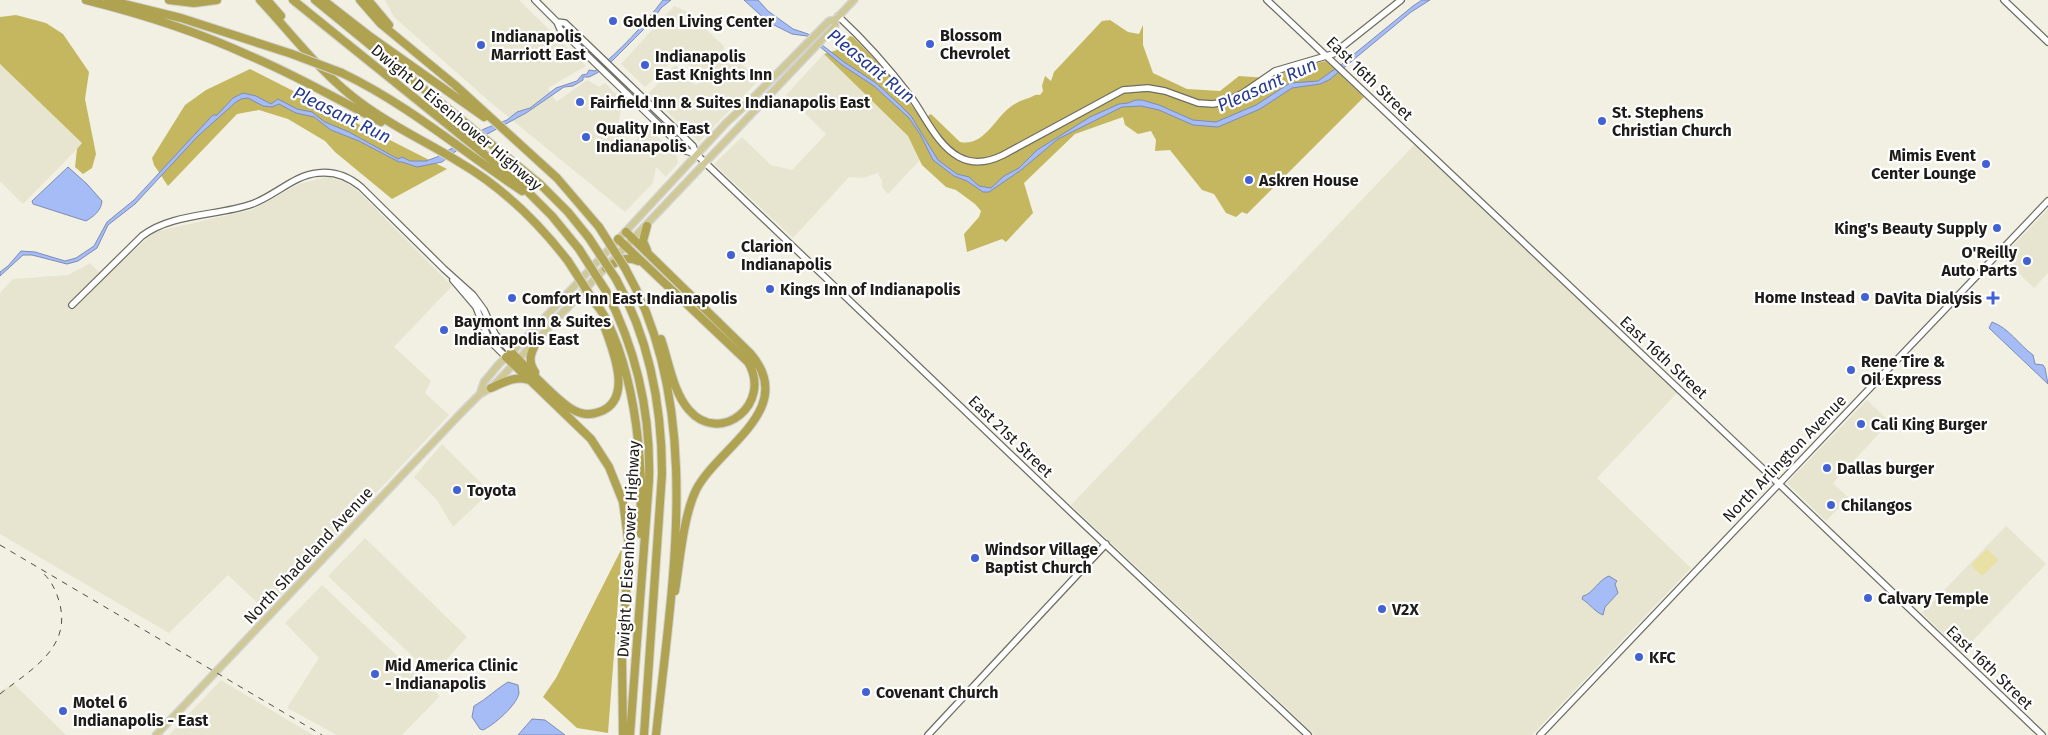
<svg xmlns="http://www.w3.org/2000/svg" width="2048" height="735" font-family="'Fira Sans',sans-serif">
	<style>
		.built { fill: #e7e5d0 }
		.green { fill: #e9e0a4 }
		.forest { fill: #c4b760 }
		.water { fill: #a6bcf7; stroke: #7d8cb4 }
		.lines { fill: none; stroke-linecap: round; stroke-linejoin: round }
		.secondary-casing { stroke: #6f6e63; stroke-width: 8 }
		.primary-casing { stroke: #d2d2d1; stroke-width: 9 }
		.highway-casing { stroke: #d2d2d1; stroke-width: 10 }
		.secondary { stroke: #fff; stroke-width: 5.5 }
		.primary { stroke: #cfc897; stroke-width: 6 }
		.highway { stroke: #afa351; stroke-width: 8 }
		.rail { stroke: #504f49; stroke-width: 1; stroke-dasharray: 6 6; stroke-linecap: butt }
		.highway-bridge-casing { stroke: #d2d2d1; stroke-width: 10; stroke-linecap: butt }
		.highway-bridge { stroke: #afa351; stroke-width: 8 }
		.poi-dot { fill: #4262d4; stroke: #fff; stroke-width: 2 }
		.labels { text-anchor: middle; stroke-width: 4.5; stroke-linejoin: round; paint-order: stroke }
		.poi-label { font-size: 16px; font-weight: bold; fill: #1d1c18; stroke: #fff; text-anchor: start }
		.street-label { font-size: 16px; fill: #1d1c18; stroke: #fff }
		.water-label { font-size: 18px; font-style: italic; fill: #273c8f; stroke: #fff }
	</style>
	<rect width="100%" height="100%" fill="#f1f0e3"/>
	<path class="built" d="M385,0H519L586,66L548,88L556,102L587,80L599,87L605,83L617,95L622,105L617,130L632,144L648,127L677,156L678,163L666,177L656,167L653,183L625,212L490,102L394,17Z
		M674,6L686,11L724,46V52L702,77L679,56L674,59L645,87L621,64Z
		M727,51L759,80L699,142L648,94L675,65L696,85Z
		M824,54L908,136L920,160L888,194L882,187V181L878,173L863,178L849,177L793,238L714,164L742,137L771,165L792,170L826,134L786,95Z
		M0,64L83,143L23,204L0,181Z
		M1415,144L1678,392L1597,478L1691,568L1532,735H1315L1071,505Z
		M327,177L345,182L358,191L452,286L394,347L431,381L425,393L449,415L266,611L228,575L169,633L0,534V293L13,279L68,275L90,263L98,271L109,274L154,232L251,210L299,184Z
		M2048,209V273L2034,288L2004,259V255Z
		M1867,400L1890,422L1833,483L1849,498L1826,521L1787,483Z
		M442,444L490,492L453,527L437,500L414,477Z
		M2006,526L2046,564L1962,652L1922,613Z
		M365,538L467,637L432,675L328,576Z
		M322,585L440,696L402,735H337L287,708L319,658L285,623Z
		M221,680L313,735H169Z
		M14,684L66,735H0V691Z"/>
	<path class="green" d="M1987,549L1998,560L1982,576L1971,565Z"/>
	<path class="forest" d="M16,15L46,23L63,34L89,72L85,99L96,154L92,168L83,174L75,167L77,149L82,143L0,64V17Z
		M1110,20L1128,32L1139,34L1143,25V45L1153,73L1187,89L1220,91L1239,76L1267,78L1298,67L1326,61L1364,97L1247,214L1242,212L1236,217L1226,213L1214,194L1202,190L1170,150L1155,151L1156,140L1151,131L1138,134L1125,125L1123,117L1075,134L1024,183L1033,213L1006,242L1002,239L967,252L964,234L979,217L981,211L975,204L956,190L946,187L922,165L908,136L824,54L837,50L850,36L853,37L888,73L928,128V116L931,114L960,142C983,147 994,120 1009,108C1015,103 1022,100 1029,98C1034,96 1035,94 1040,95L1043,91L1042,86L1045,76L1051,81L1054,72L1102,21Z
		M250,69L447,169L392,199L335,152L325,141L288,119L259,110L237,114L168,186L154,165L152,158L185,105L206,90Z
		M622,548L608,733L577,728L543,697L556,678Z"/>
	<path class="water" d="M663,0H671L661,8L652,21L613,60L597,73L589,77H583V80L573,86L564,87L526,113L456,151L442,162L417,167L402,162H399L359,141L331,130L314,117L296,113L279,104L272,107L263,106L248,98L241,99L236,102L198,136L135,204L108,225L97,248L78,261L67,264L32,255H23L0,276V272L8,266L21,251L35,252L65,261L76,258L94,246L107,222L134,200L210,118L213,115H217L233,98L243,93L256,96L271,104L278,99L297,109L312,112L325,122L349,132L398,159L402,157L410,161H426L437,157L484,129L507,120L517,112L530,108L556,88L577,81L582,75L587,74L589,70L595,71C621,50 643,26 663,0Z
		M744,0H758L768,11L793,29L808,34L844,62L876,83L900,105L911,116L938,160L957,174L969,177L979,186L991,188L1004,176L1019,168L1037,150L1058,137L1090,117L1119,104L1128,103L1136,100H1142L1159,105L1193,120L1216,122L1256,105L1290,83L1318,81L1342,64L1413,6L1422,0H1430L1411,12L1329,80L1320,84L1292,88L1260,109L1218,127L1193,125L1159,110L1141,106L1122,107L1058,139L1021,170L989,192H983L967,181L954,176L933,160L920,134L909,118L874,86L842,65L807,36L792,34L768,22Z
		M68,167L87,184L102,201C101,211 94,216 86,221L33,204L32,201Z
		M1992,322C2009,328 2019,345 2033,355L2035,364L2043,365L2045,368L2048,384L1989,328Z
		M1609,576L1617,581L1615,584L1618,593L1605,607L1603,615C1595,612 1590,604 1582,599L1583,596C1593,594 1598,580 1609,576Z
		M508,682L518,685C518,688 519,690 519,693C517,705 494,725 483,730L480,729L472,717L474,706C487,699 496,689 508,682Z
		M532,719L545,720L565,735H518Z"/>
	<g class="lines">
		<g class="secondary-casing">
			<path id="secondary" d="M535,0L557,22L560,29L686,151L696,154L1073,514L1308,735
				M1267,0L1778,483L2042,735
				M2004,0L2048,42
				M838,16C865,41 889,68 911,97C925,116 937,145 959,157C974,165 989,162 1003,155L1123,90L1148,88L1165,91L1198,103L1213,104L1224,102L1243,93L1275,71L1333,54L1401,0
				M557,22L565,23L693,146L696,154
				M453,280L476,307L489,340L506,357
				M72,305L142,236C171,213 219,216 252,204C275,196 294,175 318,173C335,171 349,177 361,187L444,269L473,295L484,310L495,334L511,352
				M928,735L1106,544
				M1540,735L2048,201"/>
		</g>
		<g class="primary-casing">
			<path id="primary" d="M480,394L484,382L499,364L520,344L628,229L726,123L750,101L829,21L835,20
				M156,735L461,413L480,394L491,388L835,26V20L854,0"/>
		</g>
		<g class="highway-casing">
			<path id="highway" d="M86,0C142,14 196,31 248,55C294,74 337,99 381,122
				M108,0L181,18L292,54
				M169,0L194,3L217,0
				M260,0C292,34 322,75 361,103C391,126 427,142 459,162C502,187 538,222 568,261
				M267,0L281,16
				M293,0L515,179L552,216L579,249
				M315,0L540,184L568,212L589,238
				M323,0L368,35L484,117
				M360,0L381,24L455,85L557,178L599,227
				M368,0L389,25
				M342,73C407,104 462,151 522,191
				M647,226L643,241L647,250
				M626,232L750,353C799,409 718,447 696,490C683,517 680,561 675,591
				M618,239L748,362C773,404 720,446 689,410C673,392 669,362 661,339
				M606,268C617,262 626,255 638,261
				M625,268C705,408 672,583 656,735
				M616,279C650,340 662,405 662,474L644,735
				M606,291C637,351 651,414 649,481L630,735
				M595,303C606,315 612,332 618,347C633,390 639,435 641,480C641,498 640,516 641,534
				M511,352C527,368 552,396 570,408C579,414 589,416 599,412C635,400 612,348 603,323
				M506,357L591,439L609,467L623,502L629,546L622,657L623,735
				M535,372C527,360 531,353 537,341
				M491,388C503,383 515,375 529,380"/>
		</g>
		<use href="#secondary" class="secondary"/>
		<use href="#primary" class="primary"/>
		<use href="#highway" class="highway"/>
		<path class="rail" d="M0,545L322,735
			M0,694C30,670 73,648 59,601C56,591 52,582 44,574"/>
		<g class="highway-bridge-casing">
			<path id="highway-bridge" d="M292,54L342,73
				M599,227L625,268
				M589,238L616,279
				M579,249L606,291
				M568,261L595,303"/>
		</g>
		<use href="#highway-bridge" class="highway-bridge"/>
	</g>
	<g class="poi-dot">
		<circle cx="613" cy="21" r="5"/>
		<circle cx="930" cy="44" r="5"/>
		<circle cx="481" cy="45" r="5"/>
		<circle cx="645" cy="65" r="5"/>
		<circle cx="580" cy="102" r="5"/>
		<circle cx="1602" cy="121" r="5"/>
		<circle cx="586" cy="137" r="5"/>
		<circle cx="1986" cy="164" r="5"/>
		<circle cx="1249" cy="180" r="5"/>
		<circle cx="1997" cy="228" r="5"/>
		<circle cx="731" cy="255" r="5"/>
		<circle cx="2027" cy="261" r="5"/>
		<circle cx="770" cy="289" r="5"/>
		<circle cx="1865" cy="297" r="5"/>
		<circle cx="512" cy="298" r="5"/>
		<path d="M1990.5 290.5h5v5h5v5h-5v5h-5v-5h-5v-5h5z"/>
		<circle cx="444" cy="330" r="5"/>
		<circle cx="1851" cy="370" r="5"/>
		<circle cx="1861" cy="424" r="5"/>
		<circle cx="1827" cy="468" r="5"/>
		<circle cx="457" cy="490" r="5"/>
		<circle cx="1831" cy="505" r="5"/>
		<circle cx="975" cy="558" r="5"/>
		<circle cx="1868" cy="598" r="5"/>
		<circle cx="1382" cy="609" r="5"/>
		<circle cx="1639" cy="657" r="5"/>
		<circle cx="375" cy="674" r="5"/>
		<circle cx="866" cy="692" r="5"/>
		<circle cx="63" cy="711" r="5"/>
	</g>
	<g class="labels">
		<g class="poi-label">
			<text x="623" y="27">Golden Living Center</text>
			<text x="940" y="41">Blossom<tspan x="940" dy="18">Chevrolet</tspan></text>
			<text x="491" y="42">Indianapolis<tspan x="491" dy="18">Marriott East</tspan></text>
			<text x="655" y="62">Indianapolis<tspan x="655" dy="18">East Knights Inn</tspan></text>
			<text x="590" y="108">Fairfield Inn &amp; Suites Indianapolis East</text>
			<text x="1612" y="118">St. Stephens<tspan x="1612" dy="18">Christian Church</tspan></text>
			<text x="596" y="134">Quality Inn East<tspan x="596" dy="18">Indianapolis</tspan></text>
			<text x="1976" y="161" text-anchor="end">Mimis Event<tspan x="1976" dy="18">Center Lounge</tspan></text>
			<text x="1259" y="186">Askren House</text>
			<text x="1987" y="234" text-anchor="end">King's Beauty Supply</text>
			<text x="741" y="252">Clarion<tspan x="741" dy="18">Indianapolis</tspan></text>
			<text x="2017" y="258" text-anchor="end">O'Reilly<tspan x="2017" dy="18">Auto Parts</tspan></text>
			<text x="780" y="295">Kings Inn of Indianapolis</text>
			<text x="1855" y="303" text-anchor="end">Home Instead</text>
			<text x="522" y="304">Comfort Inn East Indianapolis</text>
			<text x="1982" y="304" text-anchor="end">DaVita Dialysis</text>
			<text x="454" y="327">Baymont Inn &amp; Suites<tspan x="454" dy="18">Indianapolis East</tspan></text>
			<text x="1861" y="367">Rene Tire &amp;<tspan x="1861" dy="18">Oil Express</tspan></text>
			<text x="1871" y="430">Cali King Burger</text>
			<text x="1837" y="474">Dallas burger</text>
			<text x="467" y="496">Toyota</text>
			<text x="1841" y="511">Chilangos</text>
			<text x="985" y="555">Windsor Village<tspan x="985" dy="18">Baptist Church</tspan></text>
			<text x="1878" y="604">Calvary Temple</text>
			<text x="1392" y="615">V2X</text>
			<text x="1649" y="663">KFC</text>
			<text x="385" y="671">Mid America Clinic<tspan x="385" dy="18">- Indianapolis</tspan></text>
			<text x="876" y="698">Covenant Church</text>
			<text x="73" y="708">Motel 6<tspan x="73" dy="18">Indianapolis - East</tspan></text>
		</g>
		<g class="street-label">
			<text transform="translate(1370 78) rotate(44)" y="6">East 16th Street</text>
			<text transform="translate(457 117) rotate(40)" y="6">Dwight D Eisenhower Highway</text>
			<text transform="translate(1664 357) rotate(43)" y="6">East 16th Street</text>
			<text transform="translate(1011 436) rotate(44)" y="6">East 21st Street</text>
			<text transform="translate(1784 458) rotate(-46)" y="6">North Arlington Avenue</text>
			<text transform="translate(628 549) rotate(-87)" y="6">Dwight D Eisenhower Highway</text>
			<text transform="translate(308 555) rotate(-47)" y="6">North Shadeland Avenue</text>
			<text transform="translate(1990 667) rotate(44)" y="6">East 16th Street</text>
		</g>
		<g class="water-label">
			<text transform="translate(871 66) rotate(39)" y="6">Pleasant Run</text>
			<text transform="translate(1267 85) rotate(-24)" y="6">Pleasant Run</text>
			<text transform="translate(342 115) rotate(26)" y="6">Pleasant Run</text>
		</g>
	</g>
</svg>
